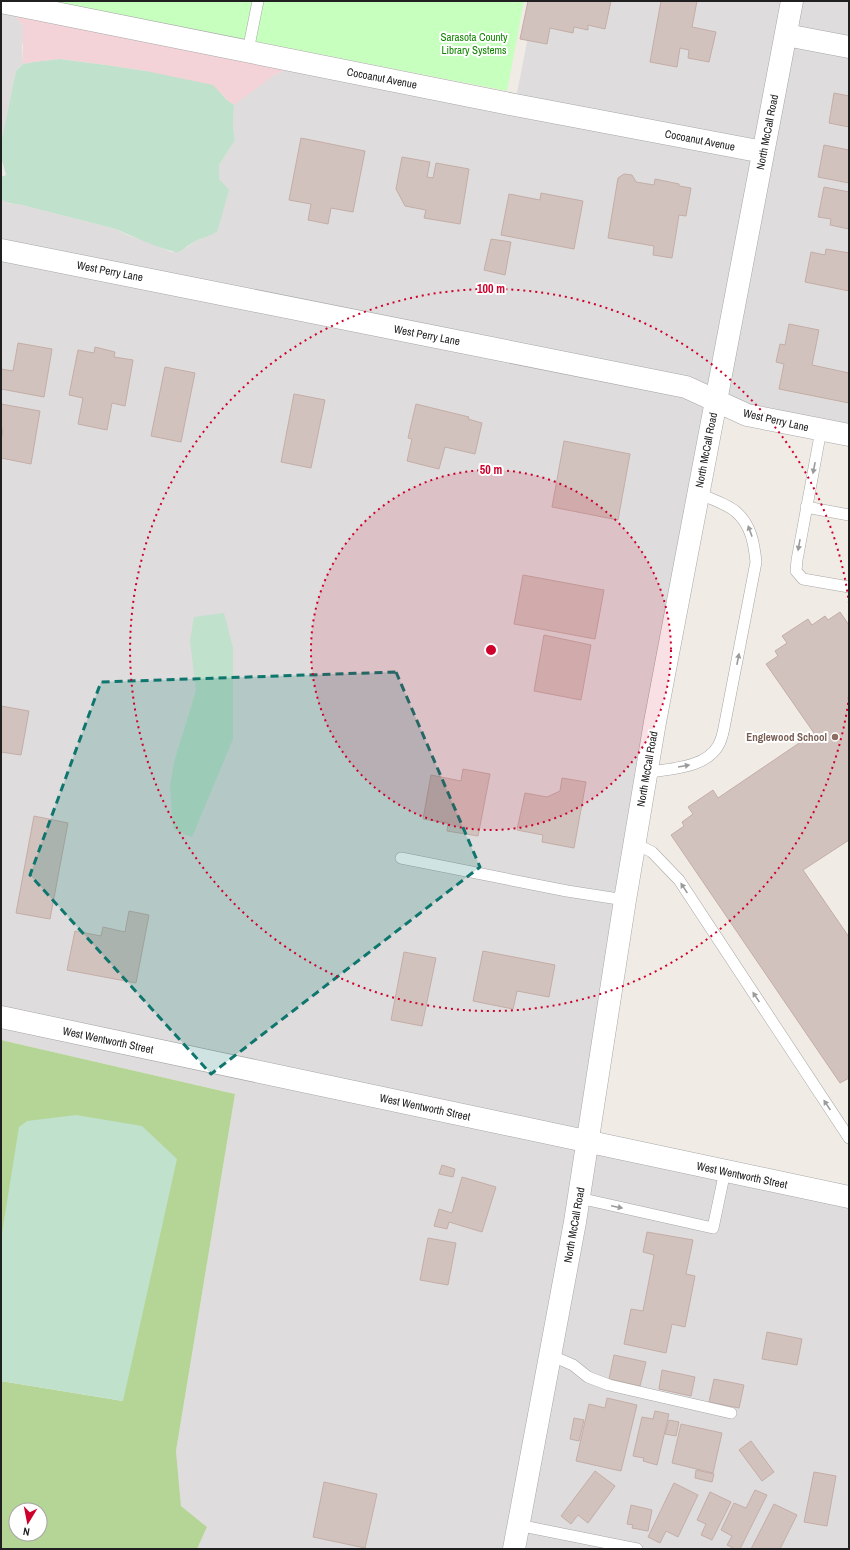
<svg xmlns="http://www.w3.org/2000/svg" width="850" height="1550" font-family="'Archivo Narrow',sans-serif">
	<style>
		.residential { fill: #dedcdd; fill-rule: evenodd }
		.commercial { fill: #f3d3d8 }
		.forest { fill: #b5d596; fill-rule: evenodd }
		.wetland { fill: #c0e1cb }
		.park { fill: #c7ffbe }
		.building { fill: #d2c2be; stroke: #c4ada6 }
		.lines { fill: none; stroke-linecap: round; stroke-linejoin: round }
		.service-casing { stroke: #a7a7a7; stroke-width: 12 }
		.minor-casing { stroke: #a7a7a7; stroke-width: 23 }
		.service { stroke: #fff; stroke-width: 11 }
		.minor { stroke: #fff; stroke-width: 22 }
		.oneway { fill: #9b9b9b }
		.marked { fill: #0f766e; fill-opacity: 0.2; stroke: #0f766e; stroke-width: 3; stroke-dasharray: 8 5; stroke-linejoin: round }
		.ring { fill: none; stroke: #cf002b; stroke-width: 2; stroke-dasharray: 2 4 }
		.education-dot { fill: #8d6e63; stroke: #fff; stroke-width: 1.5 }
		.labels { text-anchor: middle; stroke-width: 4; stroke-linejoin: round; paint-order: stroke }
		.park-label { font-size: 11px; fill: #128501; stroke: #fff }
		.street-label { font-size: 11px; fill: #202020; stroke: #fff }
		.education-label { font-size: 11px; font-weight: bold; fill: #785e54; stroke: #fff; text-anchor: end }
		.centre { fill: #cf002b; stroke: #fff; stroke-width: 2 }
		.ring-label { font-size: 12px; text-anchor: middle; font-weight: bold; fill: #cf002b; stroke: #fff; stroke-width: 4; stroke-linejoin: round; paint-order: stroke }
	</style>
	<rect width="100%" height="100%" fill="#f1ebe5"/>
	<path class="residential" d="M535,1H849V436L710,410L578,1146L849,1199V1549H197L207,1527L181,1506L176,1451L235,1094L1,1040V198L10,204H18L116,229L127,235L148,242L171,252H180L194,242L217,232L219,222V165L235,140L233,127L234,105L254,89L273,76L301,63L514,100L517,93ZM196,690L173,829L175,758Z
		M1,3L6,4L23,26L24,38L22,46L23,64L16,71L1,143Z"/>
	<path class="commercial" d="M6,4L301,63L273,76L234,105L227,100L222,94L146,71L106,65L60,59L34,62L23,64V26Z"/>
	<path class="forest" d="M1,1040L235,1094L176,1451L181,1506L207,1527L197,1549H1V1381L123,1401L1,1239ZM16,1510H40V1534H16Z"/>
	<path class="wetland" d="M60,59L106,65L146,71L213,85L227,100L234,105L233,127L235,140L219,165V179L229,190L217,232C208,237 197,239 189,245C186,247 182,251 179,252C172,254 124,233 116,229L18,204C12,204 6,203 1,198V177L6,175L1,157V143L16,71L23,64L34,62Z
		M224,613L233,648V739L192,837L173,829L170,786L175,758L196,690L190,641L194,617Z
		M76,1115L142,1126L177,1159L123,1401L1,1381V1239L19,1127L27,1121Z"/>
	<path class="park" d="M50,1H524L507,91Z"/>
	<path class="building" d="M528,1H611L605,29L588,25V30L574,27L573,33L550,28L547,44L520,39Z
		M661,1H697L692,27L716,32L709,62L688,58L689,50L680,48L677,67L650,62Z
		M834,93L849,96V127L829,123Z
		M301,138L365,151L353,212L331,208L328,224L308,220L311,204L289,200Z
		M824,145L849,150V183L818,177Z
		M402,157L430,162L427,177L433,178L436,163L469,169L460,224L424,218L426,210L405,206L396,189Z
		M624,174L632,175L636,182L654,185L655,179L679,184V186L691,188L686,216L679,215L672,258L653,255L654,246L608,238L618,178Z
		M824,187L849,192V229L830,225L831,219L818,217Z
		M541,193L583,201L574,249L501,235L509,194L540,200Z
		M491,239L511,242L505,275L484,270Z
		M826,249L849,253V291L805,282L811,252L825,255Z
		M789,324L819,330L812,365L849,373V403L779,389L784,364L776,362L780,344L785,345Z
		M18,343L52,349L44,397L1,389V369L13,371Z
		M95,347L115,352L114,357L133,360L125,406L112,403L107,430L78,424L83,398L69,395L78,350L94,353Z
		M165,367L195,373L181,442L151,436Z
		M294,394L325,400L311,468L281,462Z
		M1,404L40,411L31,464L1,458V441L3,429L1,428Z
		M416,404L469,417L468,419L482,423L475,454L445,447L439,469L407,461L412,439L408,438Z
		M564,441L630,454L618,520L552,507Z
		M523,575L604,590L595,639L514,624Z
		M840,612L849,625V840L803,870L849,937V1078L840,1083L671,835L684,826L682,822L693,814L688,807L713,790L718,798L814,733L766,664L778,656L775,651L787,643L782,636L808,619L812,625L825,616L828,620Z
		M544,635L591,645L581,700L534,691Z
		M1,706L29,711L21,755L1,752Z
		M463,769L490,774L478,836L447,831L448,823L423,819L431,775L461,781Z
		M562,778L586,782L574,848L542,842L543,835L517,830L525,793L547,797L560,791Z
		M34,816L68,823L50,919L16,913Z
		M129,911L149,915L136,983L67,970L75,931L101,936L103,927L125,932Z
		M483,951L555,965L549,997L517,991L513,1009L473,1001Z
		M404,952L436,958L422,1026L391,1020Z
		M442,1165L455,1169L453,1177L439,1174Z
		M462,1177L496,1187L482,1232L449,1222L447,1229L434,1226L439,1209L452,1213Z
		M647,1232L693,1240L686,1274L695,1276L685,1327L672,1324L666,1353L624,1344L631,1309L643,1311L654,1255L643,1252Z
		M428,1238L456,1243L448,1285L420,1280Z
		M767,1332L802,1339L797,1365L762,1359Z
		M614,1355L646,1362L640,1386L609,1379Z
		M662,1370L695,1377L691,1396L659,1389Z
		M714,1379L744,1385L739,1408L709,1402Z
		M607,1398L637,1405L621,1471L576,1461L589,1404L605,1408Z
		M655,1411L669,1414L657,1465L643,1461L644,1458L633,1456L642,1417L653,1419Z
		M574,1418L584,1420L579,1441L570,1439Z
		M669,1420L679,1422L676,1436L665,1434Z
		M681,1424L722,1433L713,1473L672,1463Z
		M751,1441L774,1472L762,1481L739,1450Z
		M696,1470L714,1474L712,1482L695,1478Z
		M595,1471L615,1486L588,1523L578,1515L571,1524L561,1516Z
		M814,1472L836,1476L827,1526L804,1522Z
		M324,1482L377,1494L365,1548L313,1537Z
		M674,1483L698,1495L678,1537L666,1531L660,1543L648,1537Z
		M755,1490L767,1495L740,1549H735L727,1545L732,1536L721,1530L734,1503L746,1508Z
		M710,1492L731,1502L712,1540L701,1535L706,1524L697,1520Z
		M774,1504L797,1515L780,1549H751Z
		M631,1505L652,1510L648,1531L632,1528L633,1525L627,1524Z"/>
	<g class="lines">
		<g class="service-casing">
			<path id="service" d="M248,51L258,1
				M821,430L797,560L796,571L803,579L849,587
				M806,507L849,515
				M646,773C670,768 704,769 718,746C721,741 723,733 724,728L756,562C754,543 751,524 735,511C727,504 708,498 698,493
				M634,843L652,852L679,880L849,1138
				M401,858L567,891L625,900
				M579,1198L713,1228L725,1171
				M550,1355L573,1365L588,1377L609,1385L731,1413
				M518,1525L637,1549"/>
		</g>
		<g class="minor-casing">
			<path id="minor" d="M1,2L515,105L763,152
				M786,35L849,47
				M1,250L686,387L747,415L849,435
				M1,1017L849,1197
				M514,1549L575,1222L625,900L655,722L792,1"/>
		</g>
		<use href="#service" class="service"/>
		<use href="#minor" class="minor"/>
	</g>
	<defs><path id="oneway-solid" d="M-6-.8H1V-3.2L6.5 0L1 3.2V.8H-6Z"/></defs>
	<g class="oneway">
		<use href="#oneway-solid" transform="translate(814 468) rotate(101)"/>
		<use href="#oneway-solid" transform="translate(750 531) rotate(-110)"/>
		<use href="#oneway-solid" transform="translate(799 545) rotate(100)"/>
		<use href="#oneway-solid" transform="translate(738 659) rotate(-79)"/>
		<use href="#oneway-solid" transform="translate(684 766) rotate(-10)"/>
		<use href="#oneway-solid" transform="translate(684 888) rotate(-124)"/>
		<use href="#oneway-solid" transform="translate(756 997) rotate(-124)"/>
		<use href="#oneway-solid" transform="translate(827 1105) rotate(-124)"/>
		<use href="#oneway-solid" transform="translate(617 1207) rotate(12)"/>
	</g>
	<path class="marked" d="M396,672L480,867L211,1074L30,875L101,682Z"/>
	<circle cx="491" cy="650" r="180" fill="#cf002b" fill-opacity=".12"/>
	<g class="ring">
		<circle cx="491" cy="650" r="180"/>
		<path d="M849 697A361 361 0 1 1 849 603"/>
	</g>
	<circle class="education-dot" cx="835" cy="737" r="4"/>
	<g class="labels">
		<g class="park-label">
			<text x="474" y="41">Sarasota County<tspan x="474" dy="13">Library Systems</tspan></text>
		</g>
		<g class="street-label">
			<text transform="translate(382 78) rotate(11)" y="4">Cocoanut Avenue</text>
			<text transform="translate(767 132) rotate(-79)" y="4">North McCall Road</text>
			<text transform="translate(700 140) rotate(11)" y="4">Cocoanut Avenue</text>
			<text transform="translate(110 271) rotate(11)" y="4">West Perry Lane</text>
			<text transform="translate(427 335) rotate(11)" y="4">West Perry Lane</text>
			<text transform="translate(776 420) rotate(13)" y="4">West Perry Lane</text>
			<text transform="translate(706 450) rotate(-79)" y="4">North McCall Road</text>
			<text transform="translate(647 769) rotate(-80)" y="4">North McCall Road</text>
			<text transform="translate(108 1040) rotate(12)" y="4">West Wentworth Street</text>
			<text transform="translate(425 1107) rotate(12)" y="4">West Wentworth Street</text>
			<text transform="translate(742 1175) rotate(12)" y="4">West Wentworth Street</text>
			<text transform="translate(574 1225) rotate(-80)" y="4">North McCall Road</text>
		</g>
		<g class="education-label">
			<text x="827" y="741">Englewood School</text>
		</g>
	</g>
	<circle cx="491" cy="650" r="6" class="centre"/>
	<g class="ring-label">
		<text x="491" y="293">100 m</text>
		<text x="491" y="474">50 m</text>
	</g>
	<rect width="850" height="1550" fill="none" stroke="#202020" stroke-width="4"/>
	<g transform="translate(28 1522) rotate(190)"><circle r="19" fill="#ffffff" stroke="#a6a6a6"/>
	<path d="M0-3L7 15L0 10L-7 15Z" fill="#cf002b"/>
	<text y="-6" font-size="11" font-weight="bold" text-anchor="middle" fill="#202020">N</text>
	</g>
</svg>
